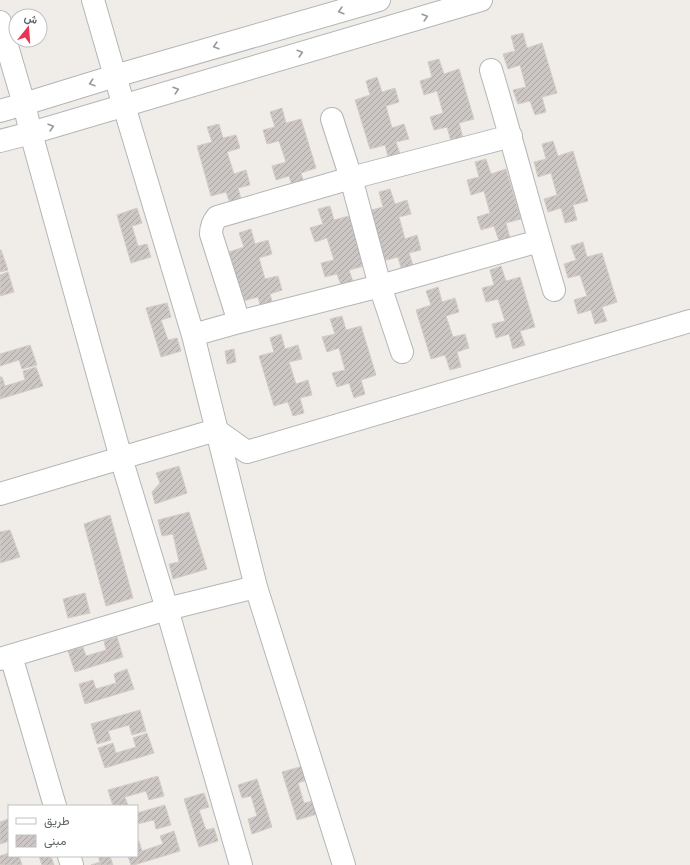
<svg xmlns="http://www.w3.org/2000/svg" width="690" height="865" font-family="Quicksand,Vazirmatn,sans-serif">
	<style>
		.building { fill: url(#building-hatch); stroke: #d5ccc5 }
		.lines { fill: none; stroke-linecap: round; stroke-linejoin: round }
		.minor-casing { stroke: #b2b6b9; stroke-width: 24 }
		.minor { stroke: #fff; stroke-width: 22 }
		.oneway { stroke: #969a9c }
	</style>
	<defs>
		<pattern id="building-hatch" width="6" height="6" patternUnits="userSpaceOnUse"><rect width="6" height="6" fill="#ccc7c4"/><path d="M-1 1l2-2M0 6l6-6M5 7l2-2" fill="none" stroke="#a9a5a3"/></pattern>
	</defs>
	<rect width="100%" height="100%" fill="#f0ece7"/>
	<path class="building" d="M523,33L527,48L542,43L557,93L542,97L546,112L535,115L530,101L518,104L513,90L526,87L520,65L508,69L503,54L515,51L511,36Z
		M439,59L444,74L459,69L474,119L459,123L463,138L451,141L447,127L434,130L430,117L443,113L437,91L424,95L420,81L432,77L428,62Z
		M377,77L382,92L395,88L399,102L386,106L392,128L404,124L409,139L396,142L401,157L389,160L385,145L370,149L355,100L370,95L366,81Z
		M282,108L286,123L301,119L316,168L301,173L305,187L294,191L289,176L276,180L272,166L286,162L279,141L267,144L263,130L275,127L270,112Z
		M219,124L223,138L236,135L240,148L227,152L234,174L246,170L250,185L238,188L242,203L231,206L226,192L211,196L197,146L212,142L207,127Z
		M553,141L558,156L573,151L588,201L573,205L577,220L565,223L561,208L548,212L544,199L557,195L551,173L538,177L534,162L546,159L542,144Z
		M486,159L491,174L506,169L521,219L506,223L510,238L499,241L494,226L481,230L477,217L490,213L484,191L471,195L467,180L479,177L475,162Z
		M390,189L395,204L407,200L411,214L399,217L405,239L417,235L421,250L409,253L414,268L402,271L398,257L383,261L368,211L383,207L379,192Z
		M330,206L334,220L349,216L364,266L349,270L354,285L342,288L337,274L325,277L321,263L334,260L327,238L315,242L310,228L323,224L318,209Z
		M137,208L142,223L132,226L138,246L147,244L151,257L131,263L117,215Z
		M251,229L255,244L268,240L272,254L259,258L265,279L278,276L282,290L270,294L274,309L262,312L258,297L243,301L229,252L244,247L239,233Z
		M583,242L587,257L602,253L617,302L602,307L607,321L595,324L591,310L578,314L574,300L587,296L580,275L568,278L564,264L576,260L571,246Z
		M0,250H1L8,270L0,272Z
		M501,266L506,281L520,277L535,327L520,331L525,345L513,349L509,334L496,338L492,324L505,321L498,299L486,302L482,288L494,285L490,270Z
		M8,272L14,292L0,296V275Z
		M438,287L442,302L455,298L459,312L446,316L453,337L465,334L469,348L457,352L461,367L450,370L445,355L431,359L416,310L431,305L426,291Z
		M167,303L171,317L161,320L168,340L177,338L181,351L161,357L146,308Z
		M342,316L346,330L361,326L376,375L361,380L365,394L354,398L349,383L337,387L332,373L345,370L339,348L327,352L322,337L335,334L330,319Z
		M281,334L285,349L298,345L302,359L289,362L296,384L308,380L312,395L300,398L304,413L293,416L288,402L274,406L259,356L274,352L270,338Z
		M30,345L37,365L22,369L19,360L0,366V354Z
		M234,349L236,362L227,364L225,351Z
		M36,367L43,386L0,399V377H2L5,386L25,380L23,371Z
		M179,466L187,493L155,504L152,492L160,483L156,473Z
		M189,512L207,569L173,579L169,564L179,562L173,534L162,536L158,520Z
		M110,515L133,598L106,606L84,524Z
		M10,530L20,557L0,563V532Z
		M85,593L90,613L68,618L63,599Z
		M117,637L123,657L75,672L68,651L83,647L86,656L106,650L104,641Z
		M127,669L134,689L85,704L79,684L93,680L96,689L116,683L114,674Z
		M140,710L146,731L132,735L129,725L108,731L111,740L97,744L91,724Z
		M147,733L154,753L105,768L98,748L113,743L116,753L136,747L133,738Z
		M303,766L307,780L298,783L304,803L313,801L317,814L297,820L282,772Z
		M158,776L164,796L149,800L146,791L125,797L128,806H113L108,790Z
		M257,779L272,827L252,834L248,819L257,816L251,796L242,798L238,785Z
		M204,793L209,807L199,810L206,830L214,828L218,841L199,847L184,799Z
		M165,805L171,825L156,829L154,820L137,824V813Z
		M8,819L9,824V841L0,844V822Z
		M174,831L180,851L134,865H131L128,856H137V842L139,841L142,851L163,844L160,836Z
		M9,853V856H19L22,865H0V856Z
		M39,856H51L54,865H42Z
		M98,856H110L113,865H91L100,862Z"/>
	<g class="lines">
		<g class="minor-casing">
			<path id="minor" d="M93,0L115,76L193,335L256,587L344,865
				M0,22L24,104L31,133L121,458L167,609L241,865
				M491,70C513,143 532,217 554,290
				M0,111L24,104L115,76L379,0
				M332,119L351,178L380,286L402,352
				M0,141L31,133L481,0
				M239,322L211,234C211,227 213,222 217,217L351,178L511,136
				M193,335L239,322L380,286L539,241
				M0,494L121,458L216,430L247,452L690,321
				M11,656L55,806
				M0,659L167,609L256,587
				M69,856L72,865"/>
		</g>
		<use href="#minor" class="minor"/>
	</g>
	<defs><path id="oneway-chevron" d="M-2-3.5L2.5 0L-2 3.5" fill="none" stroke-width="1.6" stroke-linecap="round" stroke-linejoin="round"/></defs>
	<g class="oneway">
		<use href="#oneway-chevron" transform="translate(341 11) rotate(164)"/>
		<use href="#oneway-chevron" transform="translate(425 17) rotate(-17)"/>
		<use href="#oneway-chevron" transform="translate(216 46) rotate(164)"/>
		<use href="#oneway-chevron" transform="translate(300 53) rotate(-17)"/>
		<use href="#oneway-chevron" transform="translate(92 83) rotate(162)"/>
		<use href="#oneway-chevron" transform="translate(176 90) rotate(-17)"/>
		<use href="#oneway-chevron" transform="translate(51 127) rotate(-16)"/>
	</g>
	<rect x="8" y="805" width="130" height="52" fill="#ffffff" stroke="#bfc1c2"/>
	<rect x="16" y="818" width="20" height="6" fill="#ffffff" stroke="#bfc1c2"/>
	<text x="44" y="825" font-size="12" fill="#5e6467">طريق</text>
	<rect x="16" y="835" width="20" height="12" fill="url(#building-hatch)" stroke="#bfc1c2"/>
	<text x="44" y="845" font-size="12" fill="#5e6467">مبنى</text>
	<g transform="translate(28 28) rotate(17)"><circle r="19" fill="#ffffff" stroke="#bfc1c2"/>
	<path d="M0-3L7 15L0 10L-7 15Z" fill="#e83553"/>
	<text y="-6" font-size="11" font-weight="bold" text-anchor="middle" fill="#5e6467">ش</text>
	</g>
</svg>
